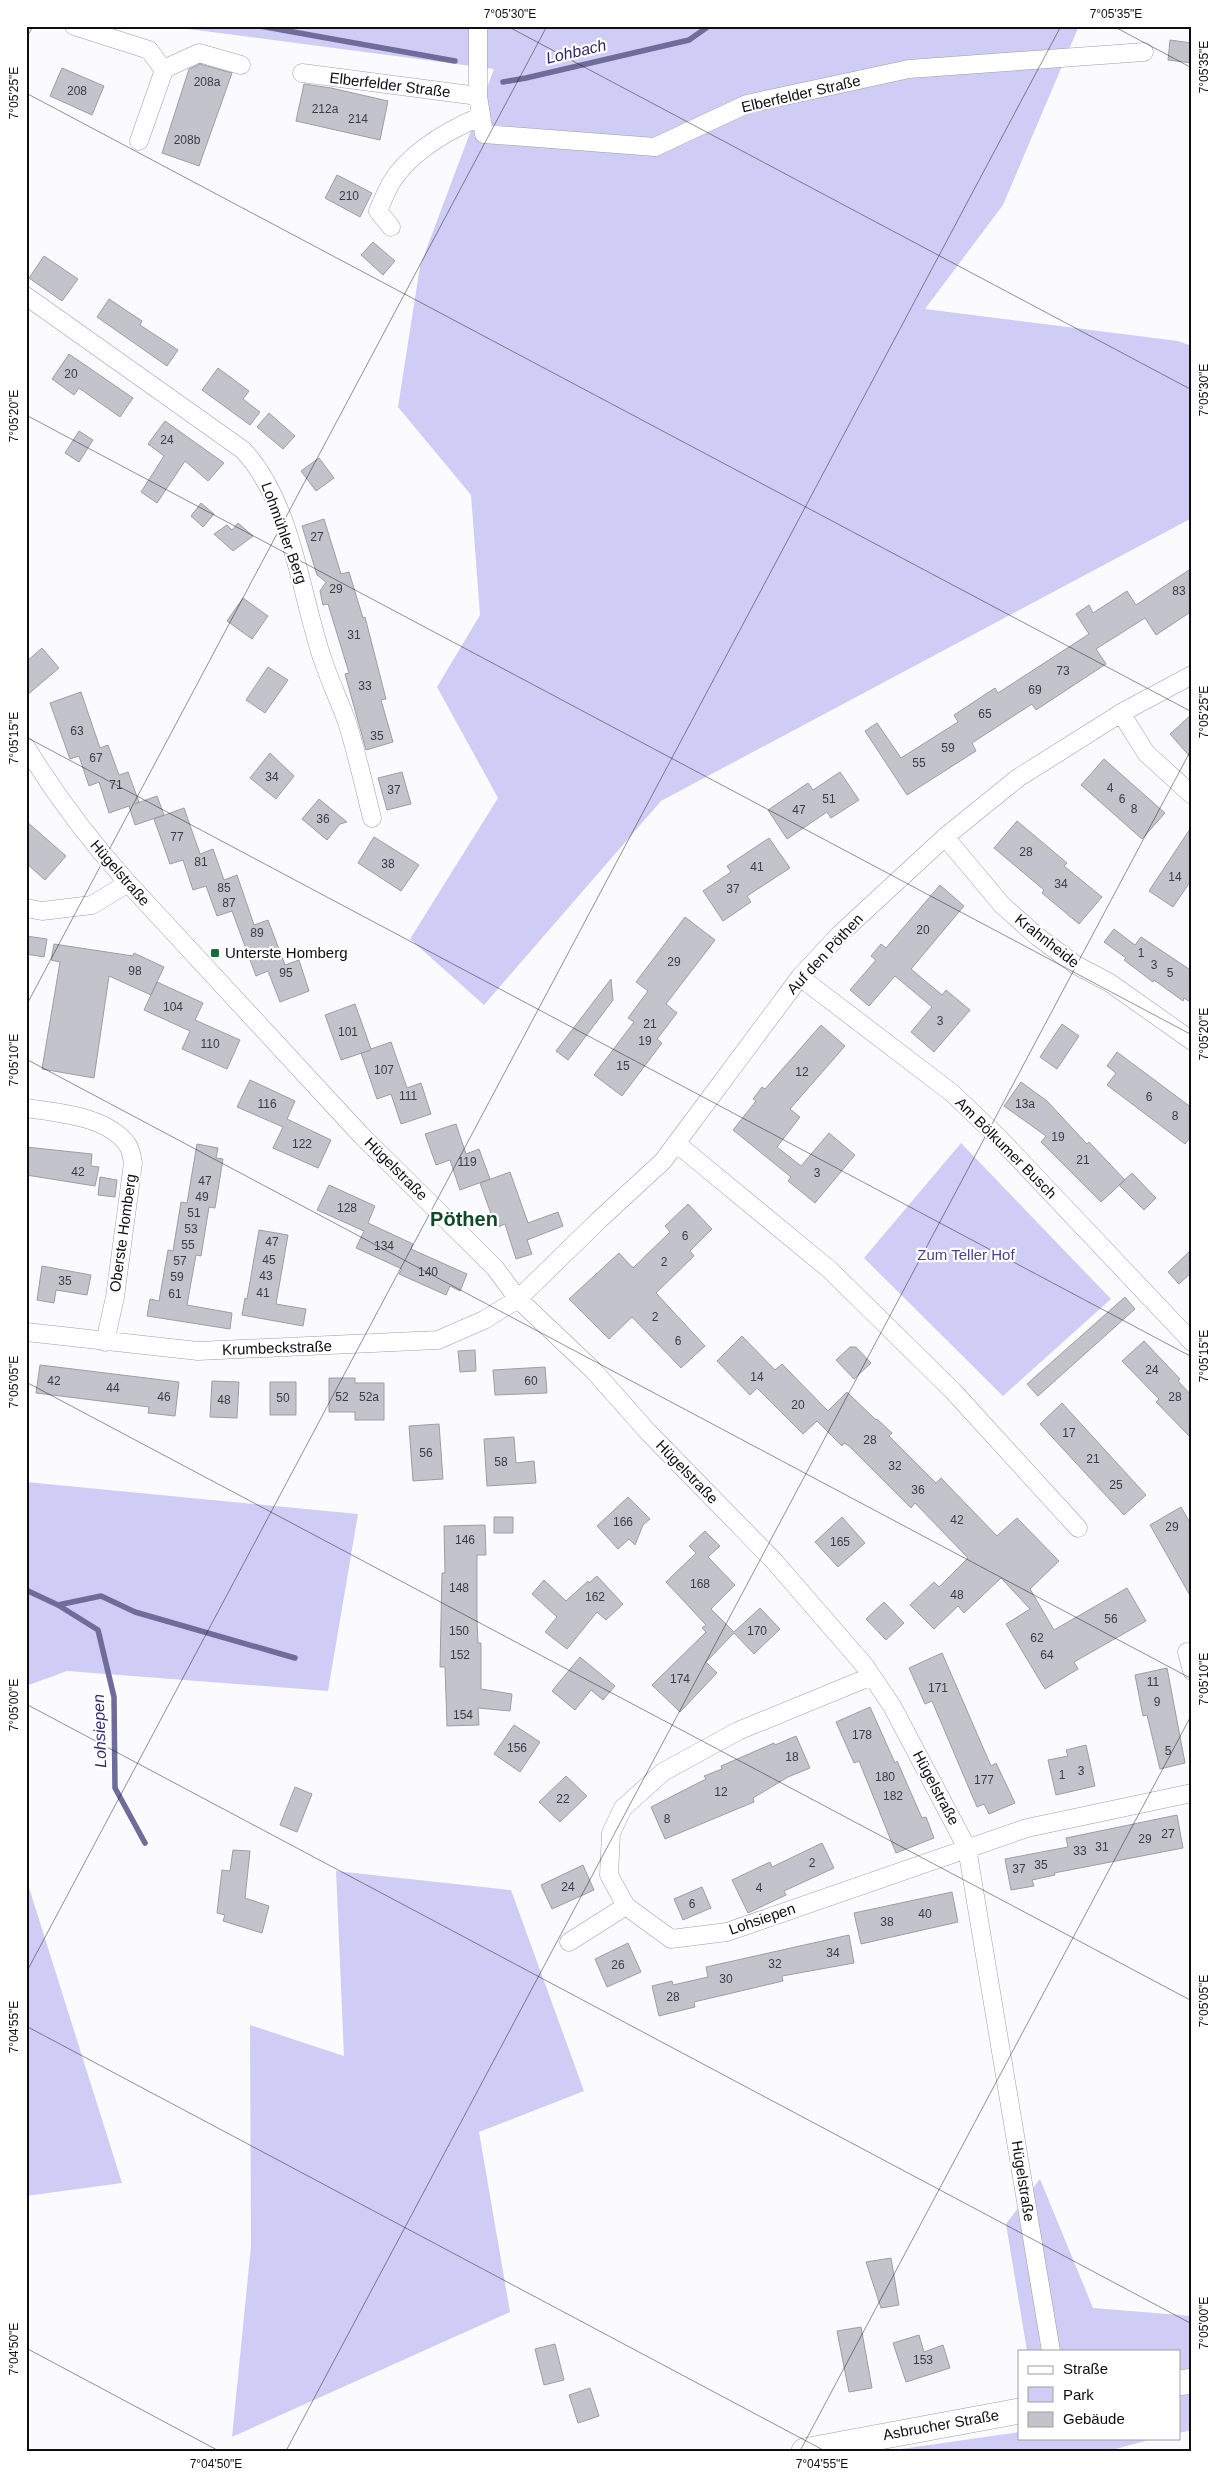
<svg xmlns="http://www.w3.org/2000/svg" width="1218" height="2477" font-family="Arial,sans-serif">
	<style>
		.green { fill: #cfcdf5 }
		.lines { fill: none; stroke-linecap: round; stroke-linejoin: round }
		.stream { stroke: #6f6b9a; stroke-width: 5.5 }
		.building { fill: #c3c3cb; stroke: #9d9da5 }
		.street-casing { stroke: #9d9da5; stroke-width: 19 }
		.secondary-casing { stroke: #9d9da5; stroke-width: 26 }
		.street { stroke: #fff; stroke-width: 18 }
		.secondary { stroke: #fff; stroke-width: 25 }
		.ticks { fill: none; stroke: #0e0e11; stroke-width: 1; stroke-opacity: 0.45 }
		.poi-dot { fill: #176c3d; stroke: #fff; stroke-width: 2 }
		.labels { text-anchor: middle; stroke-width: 4.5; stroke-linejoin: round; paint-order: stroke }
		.number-label { font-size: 12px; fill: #3b3b40 }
		.street-label { font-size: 15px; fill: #0e0e11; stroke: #fff }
		.poi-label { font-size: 15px; fill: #0e0e11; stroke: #fff; text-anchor: start }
		.park-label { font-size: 15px; fill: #4e4090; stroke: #fff }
		.water-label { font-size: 16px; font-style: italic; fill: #362573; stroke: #fff }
		.district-label { font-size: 20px; font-weight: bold; fill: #104929; stroke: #fff }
		.neatline { fill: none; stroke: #0e0e11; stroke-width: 2 }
		.ticks-label { font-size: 12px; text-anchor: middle; fill: #0e0e11 }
	</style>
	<rect width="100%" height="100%" fill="#fbfbff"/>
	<path class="green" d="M166,26H1079L1003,205L925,309L1178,341L1192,346V518L661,801L484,1005L410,939L498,798L437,687L480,615L471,495L398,407L420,266L494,69Z
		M961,1143L1111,1299L1003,1396L864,1258Z
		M26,1482L358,1514L328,1691L67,1671L26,1686Z
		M336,1871L511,1890L584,2091L479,2132L510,2312L232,2437L251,2246L250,2025L344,2056Z
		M26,1878L122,2183L26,2196Z
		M1040,2179L1093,2308L1192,2316V2430L1179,2433V2351H1027L1006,2224Z
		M1019,2432V2438H1156L1108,2451H887Z"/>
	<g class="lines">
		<path class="stream" d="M260,26L455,61
			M503,82L526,78L689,40L709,26
			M26,1590L58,1605L101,1596L135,1612L295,1658
			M58,1605L98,1630L114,1697L115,1788L145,1843"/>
	</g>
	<path class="building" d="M1170,40L1192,43V63L1168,60Z
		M200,64L232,73L199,166L162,153L189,69Z
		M62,68L104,86L92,115L50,96Z
		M304,84L331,88L388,101L380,140L296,121Z
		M337,175L372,193L360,217L325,198Z
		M373,242L395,261L383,275L361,255Z
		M44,256L78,279L62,301L29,278Z
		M109,299L142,321L140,325L178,350L167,366L97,317Z
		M69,354L133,398L120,417L79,388L74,395L52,379Z
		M218,368L249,391L243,399L260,412L250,425L202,390Z
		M269,413L295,436L283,449L257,427Z
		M165,421L224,463L208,481L185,461L157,503L141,492L164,456L148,444Z
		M79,431L93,440L79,462L65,453Z
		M319,458L334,478L316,491L301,471Z
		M201,503L214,514L203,527L191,516Z
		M324,519L341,574L349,572L363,618L365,617L386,699L381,700L393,742L366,750L345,674L349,673L328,604L323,605L320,591L326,582L317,575L302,526Z
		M238,523L253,536L233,551L214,534L227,525L232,530Z
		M1192,568V611L1156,635L1145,618L1096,649L1106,664L1036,710L1032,704L972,743L976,751L907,795L865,731L877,723L901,758L958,722L954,715L995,688L998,693L1089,634L1076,614L1089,605L1093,613L1127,591L1136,605Z
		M243,598L268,616L252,639L227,621Z
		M42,648L59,668L26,696V662Z
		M268,667L288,680L265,713L246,700Z
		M81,692L100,748L108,745L119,775L128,772L139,802L135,804L157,796L164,815L135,825L129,806L109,813L99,782L89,786L79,756L70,759L50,703Z
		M1192,714V759L1170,734Z
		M270,753L294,776L276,799L250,778Z
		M1104,759L1165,813L1142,839L1081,785Z
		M402,772L411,804L387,810L378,778Z
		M840,772L859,800L831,818L827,812L787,839L768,810L808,783L813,790Z
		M319,799L347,822L340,824L327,840L302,819Z
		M184,808L200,854L213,849L224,880L237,875L254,925L268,920L285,965L299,960L309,991L280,1002L268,971L256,976L232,911L217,916L206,886L193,890L183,860L170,864L154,819Z
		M26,821L66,856L45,880L26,863Z
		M1017,821L1067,863L1064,866L1102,897L1079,924L1042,893L1044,890L994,848Z
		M1192,826V879L1173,907L1149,891Z
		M374,837L419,865L401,891L358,863Z
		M769,838L790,868L747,896L751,902L723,921L703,891L731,872L727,866Z
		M940,885L964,906L911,969L942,995L946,990L970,1010L934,1052L911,1032L932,1007L895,976L869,1006L850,990L876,960L871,956L881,944L886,948Z
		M685,917L715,940L666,1004L677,1013L657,1039L662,1043L622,1096L594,1075L634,1022L628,1018L648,991L636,982Z
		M1114,929L1135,945L1141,937L1192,971V1003L1184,998L1183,1001L1154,980L1153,982L1124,960L1126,958L1104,942Z
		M26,936L47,939L44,957L26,954Z
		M54,944L133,956L134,953L164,967L151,995L109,976L94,1078L42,1069L60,962L51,960Z
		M611,979L613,1000L568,1060L556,1051Z
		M157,982L203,1003L195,1020L240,1040L227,1069L182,1049L190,1031L144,1010Z
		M355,1004L371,1049L391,1042L407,1088L421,1083L431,1114L401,1124L391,1094L377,1099L361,1053L371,1050L341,1060L325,1015Z
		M1062,1024L1079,1036L1057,1069L1040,1057Z
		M821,1025L845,1046L790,1109L800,1117L777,1147L801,1166L829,1133L855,1155L815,1203L788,1181L791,1177L733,1130L756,1101L753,1099L762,1087L765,1089Z
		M1117,1052L1192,1108V1135L1185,1144L1107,1085L1116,1073L1107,1066Z
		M250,1080L295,1101L287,1119L331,1140L318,1168L273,1148L283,1127L237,1107Z
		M1021,1082L1047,1101L1087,1144L1089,1142L1125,1180L1101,1202L1041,1142L1046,1136L1004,1106Z
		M456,1124L466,1154L479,1149L490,1179L460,1190L450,1160L436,1165L425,1134Z
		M197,1144L218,1148L216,1158L223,1159L215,1208L209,1207L201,1256L196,1255L187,1305L232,1313L230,1329L147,1316L150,1299L159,1301L168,1250L173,1251L181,1202L187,1203Z
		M26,1147L92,1154L91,1166L99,1167L95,1186L26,1175Z
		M510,1172L528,1223L558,1212L563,1226L527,1240L532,1254L516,1259L505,1224L496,1228L480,1183Z
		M1132,1173L1156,1198L1144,1210L1119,1185Z
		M100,1177L117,1180L115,1197L98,1195Z
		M329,1185L375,1206L368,1223L413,1244L411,1249L467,1274L460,1291L450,1286L446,1295L399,1274L402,1269L356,1248L364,1231L317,1210Z
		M688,1204L712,1229L690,1251L694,1256L656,1293L705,1346L681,1368L632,1317L609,1339L569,1299L619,1253L633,1268L670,1232L665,1226Z
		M259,1230L288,1235L276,1304L306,1309L303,1326L242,1315L245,1298L247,1299Z
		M1192,1249V1272L1179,1284L1168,1272Z
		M42,1266L91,1275L87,1295L56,1290L54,1303L37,1300Z
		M1125,1297L1135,1309L1038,1396L1027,1384Z
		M742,1336L775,1370L782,1364L828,1411L847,1392L876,1420L877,1419L892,1433L889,1436L936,1483L941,1478L997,1536L1017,1518L1059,1561L1030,1589L1054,1630L1127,1588L1146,1621L1074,1662L1078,1669L1045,1689L1006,1624L1030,1609L1001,1578L964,1613L958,1606L934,1629L910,1605L934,1582L939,1587L968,1558L915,1503L911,1508L849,1446L844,1443L842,1446L817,1421L803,1434L757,1388L750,1395L717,1361Z
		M1144,1341L1180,1379L1178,1381L1192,1396V1439L1156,1402L1159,1399L1122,1361Z
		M850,1347H856L871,1363L854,1379L836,1360Z
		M475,1350L476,1371L460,1372L458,1351Z
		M40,1365L179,1382L175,1416L148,1413L149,1407L36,1393Z
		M545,1367L547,1393L495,1395L493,1370Z
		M329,1378H355V1383H384V1420H355V1412H329Z
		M212,1381L239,1382L237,1418L210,1417Z
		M270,1382H296V1415H270Z
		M1062,1403L1146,1495L1124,1515L1040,1424Z
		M439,1424L443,1479L413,1481L409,1426Z
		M514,1437L516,1463L534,1461L536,1483L487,1486L484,1439Z
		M628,1497L650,1519L643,1525L635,1545L629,1539L618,1549L597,1526Z
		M1181,1507L1192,1526V1599L1150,1525Z
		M494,1517H513V1533H494Z
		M842,1517L865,1543L838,1567L815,1542Z
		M485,1525L486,1555H477V1619L478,1643H481V1689L512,1694L510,1711L478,1708L479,1725L447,1726L445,1667H440L442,1573H445L444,1526Z
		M705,1531L720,1546L708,1557L735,1585L711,1609L734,1632L760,1608L780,1629L754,1654L734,1633L706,1662L717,1673L680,1712L652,1685L706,1632L702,1628L706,1625L666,1582L696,1553L689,1546Z
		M597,1576L623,1604L606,1620L597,1612L567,1649L545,1632L557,1617L532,1594L544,1580L566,1601L588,1581L589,1583Z
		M884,1602L904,1623L886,1640L866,1619Z
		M942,1653L991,1766L996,1763L1015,1803L989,1814L984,1804L977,1807L932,1701L925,1704L909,1668Z
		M580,1657L615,1686L603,1700L591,1690L575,1710L552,1691Z
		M1167,1668L1185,1763L1160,1769L1147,1715L1143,1716L1135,1675Z
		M870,1707L895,1763L897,1761L922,1818L926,1817L934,1838L896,1853L859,1761L854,1763L836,1722Z
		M514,1725L540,1742L520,1772L494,1754Z
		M796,1736L810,1768L788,1777L753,1798L754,1802L665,1839L651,1807L706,1779L704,1776L722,1769L721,1766L774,1743L775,1745Z
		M1086,1745L1095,1786L1056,1795L1048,1760L1068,1756L1066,1750Z
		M566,1776L587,1796L560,1822L539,1802Z
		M295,1787L312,1794L297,1832L280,1825Z
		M1177,1815L1183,1848L1054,1873L1055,1875L1032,1880L1034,1886L1011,1890L1005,1859L1068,1847L1066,1838Z
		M822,1843L834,1868L784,1891L786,1895L748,1913L732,1880L770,1862L772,1867Z
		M233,1850L250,1851L245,1898L269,1906L262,1933L223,1921L225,1915L217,1913L222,1870L230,1871Z
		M583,1865L594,1890L552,1909L541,1885Z
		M702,1887L711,1908L683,1920L674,1899Z
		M952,1892L958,1922L861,1944L854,1913Z
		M849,1935L854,1963L782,1976L783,1981L694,2002L695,2007L659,2016L652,1986L672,1981L673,1985L708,1977L706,1967Z
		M628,1943L641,1972L607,1987L595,1959Z
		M891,2258L899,2305L881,2308L866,2262Z
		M861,2327L872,2388L849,2392L837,2331Z
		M919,2335L924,2352L943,2345L950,2368L906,2382L893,2343Z
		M555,2344L564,2380L544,2385L535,2349Z
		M590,2388L599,2416L578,2423L569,2395Z"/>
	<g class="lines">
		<g class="street-casing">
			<path id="street" d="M74,26L149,50L164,70L139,141
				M478,26V96L484,134L655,147L747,104L909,69L1144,52
				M164,69L199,53L241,65
				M302,73L478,96
				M391,227L378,211C382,202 386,192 391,183C410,151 449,130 481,116
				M26,296L243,450C290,501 299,583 319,648C326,673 338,697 347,722C357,754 364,786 372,818
				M1121,713L1146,753L1192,795
				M26,747C56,796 90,841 128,883L361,1135L495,1268L518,1299L593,1370L648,1432L774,1561L865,1666L892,1706L967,1848L1051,2351
				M945,837L1002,905L1038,937L1076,965L1110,983L1192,1041
				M26,908L42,911L92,905L128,883
				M800,977L952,1093L999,1138L1192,1342
				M26,1108C59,1113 106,1116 127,1144C131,1149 132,1157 133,1163L115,1297L105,1342
				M676,1143L830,1270L953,1391L1078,1528
				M26,1332L198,1351L438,1340L484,1320L518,1299L598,1221L663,1161L800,977L840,934L945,837L1018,778L1121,713L1192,675
				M1187,1652L1192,1671
				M872,1676L738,1731L663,1772L623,1808L611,1833L609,1875L626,1906L671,1939L727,1932L1027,1828L1192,1793
				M569,1942L626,1906"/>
		</g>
		<g class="secondary-casing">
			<path id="secondary" d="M1179,2383L1192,2381
				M804,2451L1019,2411"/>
		</g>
		<use href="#street" class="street"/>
		<use href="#secondary" class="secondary"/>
	</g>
	<path class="ticks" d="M507,26L1192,390M1113,26L1192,68M26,39L33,26M26,93L1192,712M26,415L1192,1035M26,737L1192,1357M26,1006L547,26M26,1059L1192,1679M26,1382L1192,2001M26,1704L1192,2324M26,1973L1061,26M26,2026L825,2451M26,2348L219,2451M286,2451L1192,748M800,2451L1192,1714"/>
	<rect class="poi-dot" x="210" y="948" width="10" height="10" rx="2.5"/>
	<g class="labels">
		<g class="number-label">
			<text x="207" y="86">208a</text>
			<text x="77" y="95">208</text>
			<text x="325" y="113">212a</text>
			<text x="358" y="123">214</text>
			<text x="187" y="144">208b</text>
			<text x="349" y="200">210</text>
			<text x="71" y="378">20</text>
			<text x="167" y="444">24</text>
			<text x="317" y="541">27</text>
			<text x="336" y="593">29</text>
			<text x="1179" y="595">83</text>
			<text x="354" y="639">31</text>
			<text x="1063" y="675">73</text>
			<text x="365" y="690">33</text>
			<text x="1035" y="694">69</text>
			<text x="985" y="718">65</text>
			<text x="77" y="735">63</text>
			<text x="377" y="740">35</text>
			<text x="948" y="752">59</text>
			<text x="96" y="762">67</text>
			<text x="919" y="767">55</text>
			<text x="272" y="781">34</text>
			<text x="116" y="789">71</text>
			<text x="1110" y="792">4</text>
			<text x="394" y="794">37</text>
			<text x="829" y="803">51</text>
			<text x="1122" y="803">6</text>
			<text x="1134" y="813">8</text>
			<text x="799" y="814">47</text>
			<text x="323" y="823">36</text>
			<text x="177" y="841">77</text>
			<text x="1026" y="856">28</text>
			<text x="201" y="866">81</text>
			<text x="388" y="868">38</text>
			<text x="757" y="871">41</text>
			<text x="1175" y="881">14</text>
			<text x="1061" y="888">34</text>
			<text x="224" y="892">85</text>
			<text x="733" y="893">37</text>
			<text x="229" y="907">87</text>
			<text x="923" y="934">20</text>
			<text x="257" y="937">89</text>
			<text x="1141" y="957">1</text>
			<text x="674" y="966">29</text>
			<text x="1154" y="969">3</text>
			<text x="135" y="975">98</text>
			<text x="286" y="977">95</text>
			<text x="1170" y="977">5</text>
			<text x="173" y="1011">104</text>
			<text x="940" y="1025">3</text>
			<text x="650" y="1028">21</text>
			<text x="348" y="1036">101</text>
			<text x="645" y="1045">19</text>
			<text x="210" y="1048">110</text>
			<text x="623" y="1070">15</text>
			<text x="384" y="1074">107</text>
			<text x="802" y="1076">12</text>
			<text x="408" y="1100">111</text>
			<text x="1149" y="1101">6</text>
			<text x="267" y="1108">116</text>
			<text x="1025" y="1108">13a</text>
			<text x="1175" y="1120">8</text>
			<text x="1058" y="1141">19</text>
			<text x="302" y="1148">122</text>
			<text x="1083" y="1164">21</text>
			<text x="467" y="1166">119</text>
			<text x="78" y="1176">42</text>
			<text x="817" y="1177">3</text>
			<text x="205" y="1185">47</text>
			<text x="202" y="1201">49</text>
			<text x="347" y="1212">128</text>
			<text x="194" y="1217">51</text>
			<text x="191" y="1233">53</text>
			<text x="685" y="1240">6</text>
			<text x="272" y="1246">47</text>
			<text x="188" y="1249">55</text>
			<text x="384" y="1250">134</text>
			<text x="269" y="1264">45</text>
			<text x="180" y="1265">57</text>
			<text x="664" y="1266">2</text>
			<text x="428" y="1276">140</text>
			<text x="266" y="1280">43</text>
			<text x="177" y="1281">59</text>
			<text x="65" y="1285">35</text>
			<text x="263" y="1297">41</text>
			<text x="175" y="1298">61</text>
			<text x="655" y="1321">2</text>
			<text x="678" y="1345">6</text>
			<text x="1152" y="1374">24</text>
			<text x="757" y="1381">14</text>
			<text x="54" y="1385">42</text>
			<text x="531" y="1385">60</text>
			<text x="113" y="1392">44</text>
			<text x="164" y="1401">46</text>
			<text x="342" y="1401">52</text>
			<text x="369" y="1401">52a</text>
			<text x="1175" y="1401">28</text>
			<text x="283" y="1402">50</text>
			<text x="224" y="1404">48</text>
			<text x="798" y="1409">20</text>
			<text x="1069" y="1437">17</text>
			<text x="870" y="1444">28</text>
			<text x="426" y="1457">56</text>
			<text x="1093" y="1463">21</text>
			<text x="501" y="1466">58</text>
			<text x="895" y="1470">32</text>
			<text x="1116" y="1489">25</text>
			<text x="918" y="1494">36</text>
			<text x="957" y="1524">42</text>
			<text x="623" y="1526">166</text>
			<text x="1172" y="1531">29</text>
			<text x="465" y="1544">146</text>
			<text x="840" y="1546">165</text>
			<text x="700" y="1588">168</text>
			<text x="459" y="1592">148</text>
			<text x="957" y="1599">48</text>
			<text x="595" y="1601">162</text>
			<text x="1111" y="1623">56</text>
			<text x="459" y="1635">150</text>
			<text x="757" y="1635">170</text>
			<text x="1037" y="1642">62</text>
			<text x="460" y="1659">152</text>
			<text x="1047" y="1659">64</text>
			<text x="680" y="1683">174</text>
			<text x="1153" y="1686">11</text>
			<text x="938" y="1692">171</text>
			<text x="1157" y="1706">9</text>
			<text x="463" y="1719">154</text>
			<text x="862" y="1739">178</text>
			<text x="517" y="1752">156</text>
			<text x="1168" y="1755">5</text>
			<text x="792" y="1761">18</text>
			<text x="1081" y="1775">3</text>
			<text x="1062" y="1779">1</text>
			<text x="885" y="1781">180</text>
			<text x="984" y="1784">177</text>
			<text x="721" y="1796">12</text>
			<text x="893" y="1800">182</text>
			<text x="563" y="1803">22</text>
			<text x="667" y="1823">8</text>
			<text x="1168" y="1838">27</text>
			<text x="1145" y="1843">29</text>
			<text x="1102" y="1851">31</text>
			<text x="1080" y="1855">33</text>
			<text x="812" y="1867">2</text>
			<text x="1041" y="1869">35</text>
			<text x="1019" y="1873">37</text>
			<text x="568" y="1891">24</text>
			<text x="759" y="1892">4</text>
			<text x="692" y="1908">6</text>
			<text x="925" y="1918">40</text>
			<text x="887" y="1926">38</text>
			<text x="833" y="1957">34</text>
			<text x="775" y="1968">32</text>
			<text x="618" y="1969">26</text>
			<text x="726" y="1983">30</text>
			<text x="673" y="2001">28</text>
			<text x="923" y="2364">153</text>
		</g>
		<g class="street-label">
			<text transform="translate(390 85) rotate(7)" y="5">Elberfelder Straße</text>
			<text transform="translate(801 94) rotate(-13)" y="5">Elberfelder Straße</text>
			<text transform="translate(284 533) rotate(70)" y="5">Lohmühler Berg</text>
			<text transform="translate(120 873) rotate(49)" y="5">Hügelstraße</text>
			<text transform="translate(1047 941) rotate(38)" y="5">Krahnheide</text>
			<text transform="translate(825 954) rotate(-47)" y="5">Auf den Pöthen</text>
			<text transform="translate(1006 1148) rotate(45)" y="5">Am Bölkumer Busch</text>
			<text transform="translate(396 1169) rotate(45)" y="5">Hügelstraße</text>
			<text transform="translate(123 1233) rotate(-82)" y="5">Oberste Homberg</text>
			<text transform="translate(277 1348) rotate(-2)" y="5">Krumbeckstraße</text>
			<text transform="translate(687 1472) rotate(46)" y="5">Hügelstraße</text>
			<text transform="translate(936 1788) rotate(62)" y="5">Hügelstraße</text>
			<text transform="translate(762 1919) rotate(-19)" y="5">Lohsiepen</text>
			<text transform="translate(1023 2181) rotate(81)" y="5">Hügelstraße</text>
			<text transform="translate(941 2425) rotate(-10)" y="5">Asbrucher Straße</text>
		</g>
		<g class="poi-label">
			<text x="225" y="958">Unterste Homberg</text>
		</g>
		<g class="park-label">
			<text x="966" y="1260">Zum Teller Hof</text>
		</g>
		<g class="water-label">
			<text transform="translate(576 51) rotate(-13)" y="6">Lohbach</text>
			<text transform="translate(99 1731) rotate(-92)" y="6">Lohsiepen</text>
		</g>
		<g class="district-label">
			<text x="464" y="1226">Pöthen</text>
		</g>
	</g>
	<rect width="1218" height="2477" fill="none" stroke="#ffffff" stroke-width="55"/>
	<rect x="1018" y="2350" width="162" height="90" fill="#ffffff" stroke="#9f9fa0"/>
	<rect x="1028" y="2366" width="25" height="8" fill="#ffffff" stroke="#9f9fa0"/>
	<text x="1063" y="2374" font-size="15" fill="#0e0e11">Straße</text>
	<rect x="1028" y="2387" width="25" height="15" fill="#cfcdf5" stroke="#9f9fa0"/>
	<text x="1063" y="2400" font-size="15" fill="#0e0e11">Park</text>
	<rect x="1028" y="2412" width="25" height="15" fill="#c3c3cb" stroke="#9f9fa0"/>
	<text x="1063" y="2424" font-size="15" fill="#0e0e11">Gebäude</text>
	<rect x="28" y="28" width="1162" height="2422" class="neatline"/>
	<g class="ticks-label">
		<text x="510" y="18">7°05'30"E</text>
		<text x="1116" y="18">7°05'35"E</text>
		<text transform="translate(1204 67) rotate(-90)" y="4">7°05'35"E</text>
		<text transform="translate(14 93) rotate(-90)" y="4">7°05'25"E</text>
		<text transform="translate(1204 390) rotate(-90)" y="4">7°05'30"E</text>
		<text transform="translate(14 416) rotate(-90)" y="4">7°05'20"E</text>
		<text transform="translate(1204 712) rotate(-90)" y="4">7°05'25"E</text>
		<text transform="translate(14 738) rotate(-90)" y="4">7°05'15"E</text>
		<text transform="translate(1204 1034) rotate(-90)" y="4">7°05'20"E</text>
		<text transform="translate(14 1060) rotate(-90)" y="4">7°05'10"E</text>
		<text transform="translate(1204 1356) rotate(-90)" y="4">7°05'15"E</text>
		<text transform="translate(14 1382) rotate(-90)" y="4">7°05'05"E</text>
		<text transform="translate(1204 1679) rotate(-90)" y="4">7°05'10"E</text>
		<text transform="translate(14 1705) rotate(-90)" y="4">7°05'00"E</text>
		<text transform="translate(1204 2001) rotate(-90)" y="4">7°05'05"E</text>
		<text transform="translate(14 2027) rotate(-90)" y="4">7°04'55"E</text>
		<text transform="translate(1204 2323) rotate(-90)" y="4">7°05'00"E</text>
		<text transform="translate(14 2349) rotate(-90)" y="4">7°04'50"E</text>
		<text x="216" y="2468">7°04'50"E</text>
		<text x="822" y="2468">7°04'55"E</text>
	</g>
</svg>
